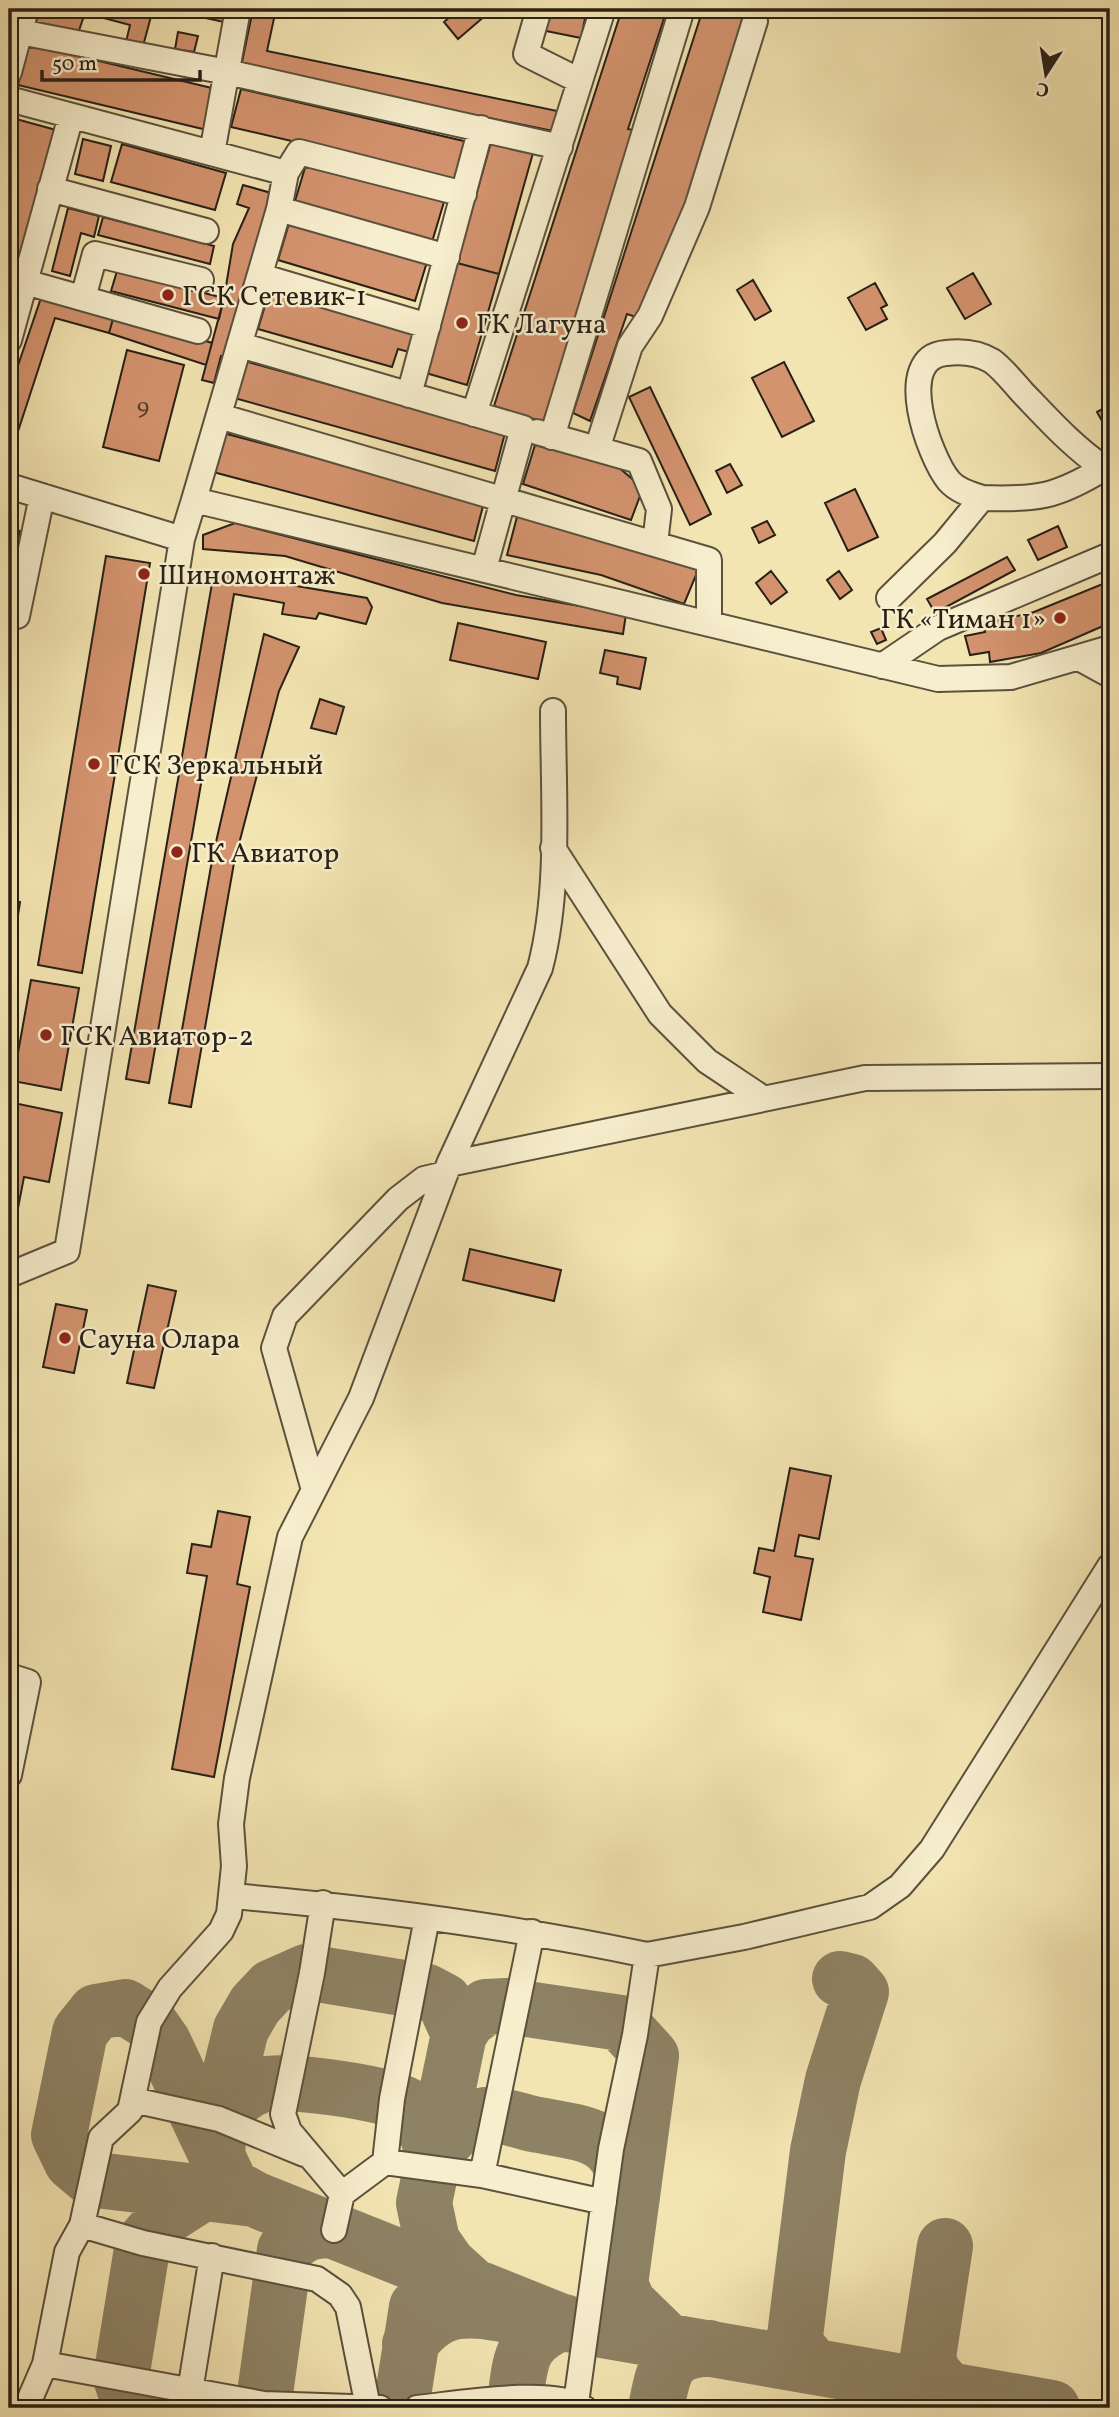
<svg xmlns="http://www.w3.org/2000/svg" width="1119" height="2417" font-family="Vollkorn,serif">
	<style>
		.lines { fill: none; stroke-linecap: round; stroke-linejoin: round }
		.taxiway { stroke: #8e8264; stroke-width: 56 }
		.building { fill: #d3936e; stroke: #282017; stroke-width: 2 }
		.minor-casing { stroke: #5b513e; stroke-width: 28 }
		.minor { stroke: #f7eecd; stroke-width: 24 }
		.poi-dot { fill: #8f2418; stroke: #f7eecd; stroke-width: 2.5 }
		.labels { text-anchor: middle; stroke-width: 5; stroke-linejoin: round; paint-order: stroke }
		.number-label { font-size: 24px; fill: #533d2d }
		.poi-label { font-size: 28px; fill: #282017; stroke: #f7eecd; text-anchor: start }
	</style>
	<rect width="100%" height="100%" fill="#f3e5b2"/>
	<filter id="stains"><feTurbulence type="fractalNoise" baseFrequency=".00286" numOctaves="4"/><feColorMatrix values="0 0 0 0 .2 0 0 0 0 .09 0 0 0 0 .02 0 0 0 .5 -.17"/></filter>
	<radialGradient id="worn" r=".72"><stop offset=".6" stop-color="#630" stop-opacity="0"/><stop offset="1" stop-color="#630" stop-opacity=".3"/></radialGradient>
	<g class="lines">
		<path class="taxiway" d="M459,2034L444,2001L427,1992L306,1972L272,1987L255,2005L241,2029L219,2119L217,2156L231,2186L254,2199L567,2324L1052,2408
			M219,2119C230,2103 242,2092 261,2085C282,2078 392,2093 410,2107C425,2120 427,2137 434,2154C447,2139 463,2118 485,2115C499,2113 519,2121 533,2124C592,2135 616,2132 632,2197
			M217,2156L163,2042L149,2022L125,2007L96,2012L80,2032L59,2135L72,2162L91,2178L105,2181L254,2199
			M945,2246L928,2357L932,2372L947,2389
			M470,2284L448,2264L432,2241L424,2203L459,2034L468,2020L486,2007L506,2006L621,2023L651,2056L620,2284L628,2303L667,2341
			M410,2344C442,2300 472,2309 519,2317
			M813,2366L798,2348L795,2336L818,2151L833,2080L861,1992L852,1982L840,1979
			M131,2408L121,2378L143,2243L167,2216L203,2193
			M263,2408L285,2250C301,2233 311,2230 334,2230
			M401,2408L417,2307
			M514,2408C521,2364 516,2340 564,2322
			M656,2408C664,2369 665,2352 709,2348"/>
	</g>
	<path class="building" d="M39,9H153L143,46L126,42L130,25L85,13L77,36L35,27Z
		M202,9H227L224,22L201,17Z
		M253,9H276L267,51L562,112L558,132L241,67Z
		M459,9H493L458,39L444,22Z
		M545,9H587L581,38L541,30Z
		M622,9H667L628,129L637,131L543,422L494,406Z
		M703,9H748L691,198L642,319L627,314L590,421L573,413Z
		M178,32L198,36L194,52L175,49Z
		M28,44L216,89L207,130L18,85Z
		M241,89L468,142L459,180L231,127Z
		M16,119L56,130L9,301V144Z
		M83,139L111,146L103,181L75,174Z
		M491,142L533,153L499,274L457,263Z
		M122,144L226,173L215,210L111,182Z
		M307,161L444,202L432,242L295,201Z
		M243,185L275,194L227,357L221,356L214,383L202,380L224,298L233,244L249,208L237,204Z
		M68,208L99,216L94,237L81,233L70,276L52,271Z
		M103,217L214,246L210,264L98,235Z
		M290,220L427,262L415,301L278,260Z
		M457,263L499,274L467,385L426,373Z
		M117,271L224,298L219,319L111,291Z
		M973,273L991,304L965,319L947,288Z
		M753,280L771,311L755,320L737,290Z
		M875,283L887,305L881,308L887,319L866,330L848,298Z
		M43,292L115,312L109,333L55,318L9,459V392Z
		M269,292L414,334L409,352L398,349L392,367L258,329Z
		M115,312L212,343L206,365L109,333Z
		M127,350L184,365L159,461L103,447Z
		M241,360L505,433L495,471L231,397Z
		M784,362L814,421L782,437L752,378Z
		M650,387L711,514L690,525L629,397Z
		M1110,405V428L1107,430L1097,412Z
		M223,433L484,502L474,541L213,472Z
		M535,445L618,467L643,488L631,520L523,484Z
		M730,464L742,485L727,493L716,471Z
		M855,489L878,537L848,551L825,503Z
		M518,513L701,563L684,604L601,575L507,555Z
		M767,521L775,535L759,543L752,528Z
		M235,523L516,595L626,614L623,634L442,603L285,556L203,549V535Z
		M1058,526L1067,547L1038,560L1028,540Z
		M9,528L20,531L9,586Z
		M106,556L150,563L82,973L38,965Z
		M1007,557L1015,570L935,613L927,599Z
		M771,571L787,592L771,604L756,583Z
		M839,571L852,590L840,599L827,580Z
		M214,572L367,598L372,607L366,624L319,613L316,619L282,614L284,603L234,594L149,1083L126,1079Z
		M1110,581V623L1041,653L990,662L989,652L970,655L965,636L985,632L983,624L1034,612Z
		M458,623L546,642L538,679L450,660Z
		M881,628L886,640L877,644L871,632Z
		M264,634L299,647L279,691L234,863L191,1107L169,1103L213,855Z
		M605,650L646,658L640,689L617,684L618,677L600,673Z
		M320,699L344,707L336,734L311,728Z
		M9,900L20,902L17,922L9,921Z
		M31,980L79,988L61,1090L13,1081Z
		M9,1102L62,1113L49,1182L24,1177L13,1234L9,1233Z
		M470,1249L561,1270L554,1301L463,1280Z
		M148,1285L176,1291L154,1388L127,1383Z
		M56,1304L87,1310L74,1373L43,1367Z
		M790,1468L831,1476L819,1539L799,1535L795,1556L813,1559L801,1620L763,1612L770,1577L754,1573L759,1548L774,1551Z
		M218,1511L250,1517L237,1584L250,1587L214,1777L172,1769L207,1576L187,1573L192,1544L211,1547Z"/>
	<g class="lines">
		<g class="minor-casing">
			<path id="minor" d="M539,9L526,54L580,81
				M20,32L227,72L560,147
				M9,72L26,9
				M9,99L286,173L279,209L194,500
				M212,153L238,9
				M286,173L299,152L464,194
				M50,189L206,231
				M279,209L447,257
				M260,276L428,326
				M25,282L198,331
				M83,298L95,254L201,280
				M9,340L71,116
				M240,345L523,428L484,569
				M409,395L481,128
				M474,414L603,9
				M219,416L709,560V624
				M537,432L639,461L659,509L655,544
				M552,437L682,9
				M597,449L630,346L650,316L697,207L755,21
				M9,486L182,539
				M982,498C1037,500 1057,497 1104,468
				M889,598L945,543L982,498C970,494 958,491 949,481C929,457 893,357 946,353C962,351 977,352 992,361C1003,369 1013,382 1022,392C1048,419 1073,447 1104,468L1110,466
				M9,614L17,616L42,496
				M1079,658L1110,675
				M882,666L938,628L1110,555
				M553,848L660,1014L707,1061L761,1097
				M449,1164L865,1078L1110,1076
				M9,1275L67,1251L182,539L194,500L938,679L1011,677L1110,648
				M314,1490L274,1348L285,1316L398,1199L424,1179L445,1174
				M9,1676L28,1682L9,1775
				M232,1896C371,1908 510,1926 647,1955
				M323,1903L312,1973L283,2114L289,2131L342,2194
				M133,2100L219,2119L304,2154
				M385,2162L392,2099L427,1918
				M482,2175L532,1932
				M82,2225L143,2243L317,2279L340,2295L348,2307L368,2407
				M334,2230L342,2194L385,2162L482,2175L604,2202
				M45,2364L264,2404L380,2408
				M190,2391L212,2256
				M576,2403L611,2149L635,2035L647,1955L744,1937L870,1907L900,1886L932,1849L1110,1566
				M26,2408L45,2364L67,2252L82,2225L101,2138L130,2111L149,2022L170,1988L221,1931L229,1914L234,1866L231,1824L237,1778L290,1537L361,1398L449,1164L540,968C561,889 553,793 553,711
				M417,2408C456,2404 553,2387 584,2408"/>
		</g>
		<use href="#minor" class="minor"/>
	</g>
	<g class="poi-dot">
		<circle cx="168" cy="295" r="7"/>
		<circle cx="462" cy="323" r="7"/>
		<circle cx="144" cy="574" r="7"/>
		<circle cx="1060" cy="618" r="7"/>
		<circle cx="94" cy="764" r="7"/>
		<circle cx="177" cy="852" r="7"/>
		<circle cx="46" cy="1035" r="7"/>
		<circle cx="65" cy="1338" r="7"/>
	</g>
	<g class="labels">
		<g class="number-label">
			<text x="143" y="414">9</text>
		</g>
		<g class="poi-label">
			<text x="182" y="305">ГСК Сетевик-1</text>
			<text x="476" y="333">ГК Лагуна</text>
			<text x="158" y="584">Шиномонтаж</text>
			<text x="1046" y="628" text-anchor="end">ГК «Тиман 1»</text>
			<text x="108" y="774">ГСК Зеркальный</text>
			<text x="191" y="862">ГК Авиатор</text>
			<text x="60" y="1045">ГСК Авиатор-2</text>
			<text x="79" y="1348">Сауна Олара</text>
		</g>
	</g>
	<rect width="1119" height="2417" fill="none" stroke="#f3e5b2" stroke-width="35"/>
	<rect x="10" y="10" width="1098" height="2396" fill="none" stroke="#282017" stroke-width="3.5"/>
	<rect x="18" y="18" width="1084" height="2382" fill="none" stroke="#282017" stroke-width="2"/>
	<g transform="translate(1046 74) rotate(192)" stroke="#f7eecd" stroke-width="5" paint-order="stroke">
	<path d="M0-5L12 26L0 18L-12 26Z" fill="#282017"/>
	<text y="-10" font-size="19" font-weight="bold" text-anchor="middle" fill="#282017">С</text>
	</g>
	<path d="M42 70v10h158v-10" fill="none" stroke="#282017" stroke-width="3.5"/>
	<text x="52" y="70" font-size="21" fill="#282017" stroke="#f7eecd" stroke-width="5" paint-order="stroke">50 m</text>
	<rect width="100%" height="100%" filter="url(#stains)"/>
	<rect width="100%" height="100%" fill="url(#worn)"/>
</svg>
